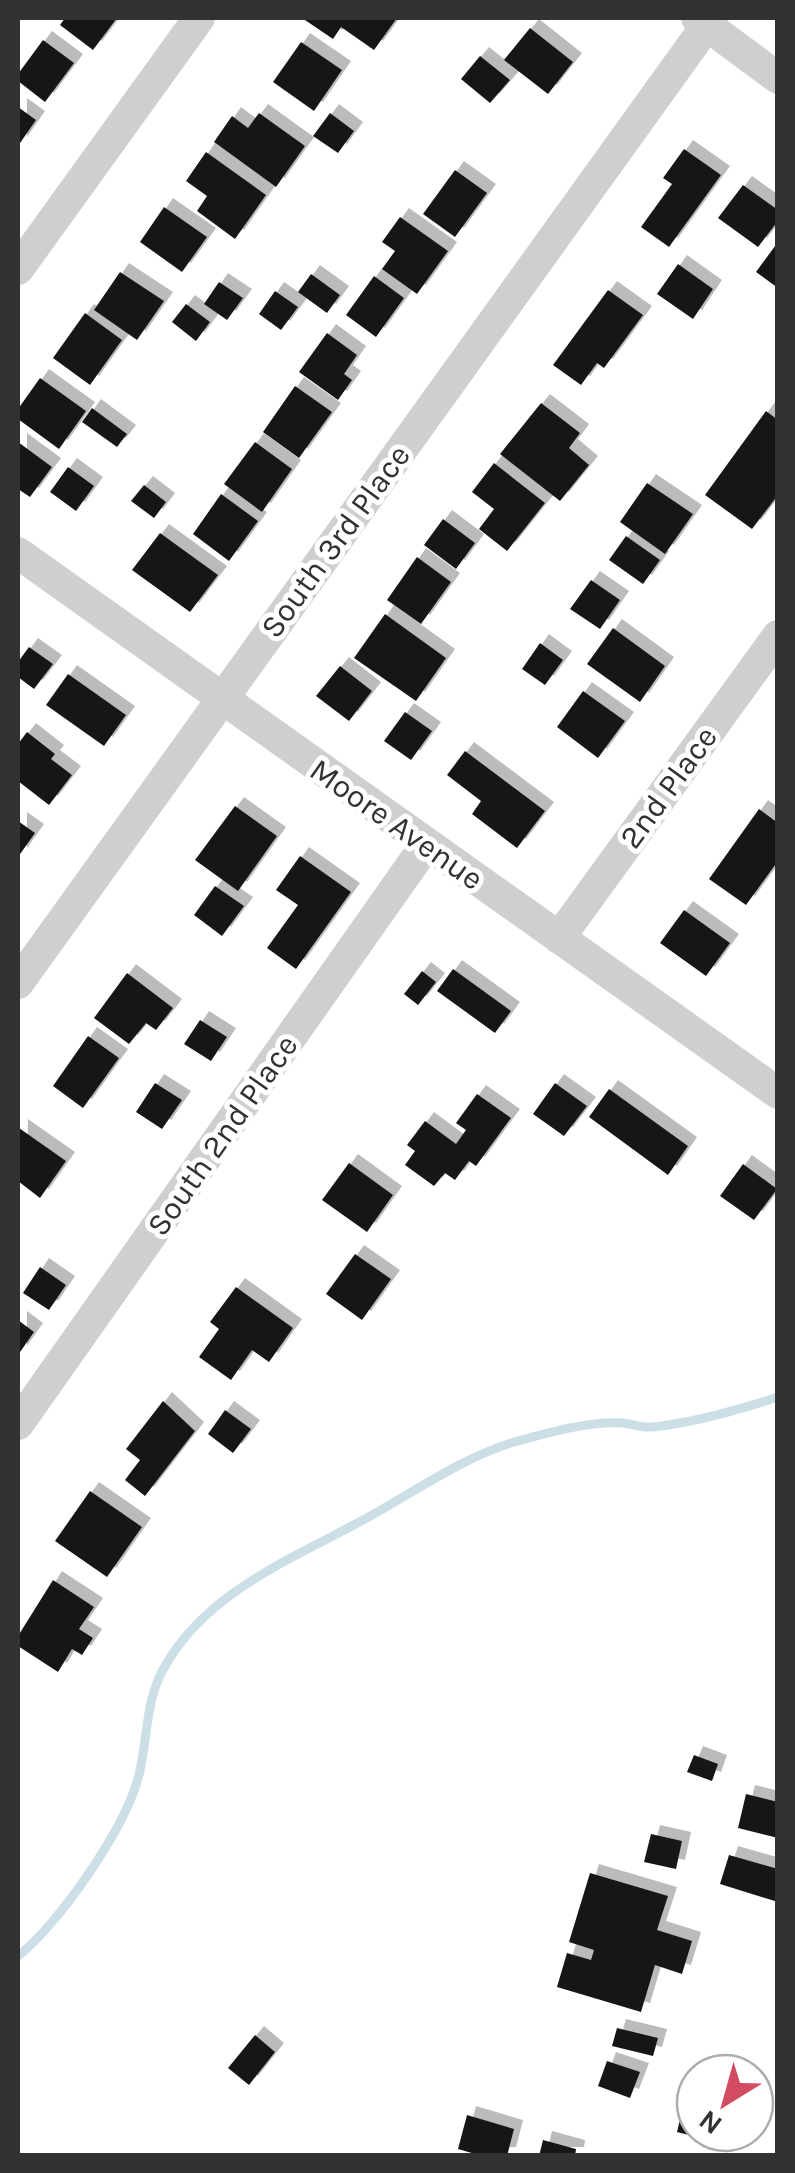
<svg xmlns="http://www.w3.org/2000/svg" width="795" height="2173" font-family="Karla,sans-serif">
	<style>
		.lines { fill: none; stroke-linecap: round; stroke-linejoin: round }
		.stream { stroke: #ccdfe6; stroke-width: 9 }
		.building { fill: #191919; filter: url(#shadow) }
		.minor { stroke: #cfcfcf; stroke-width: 32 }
		.labels { text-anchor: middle; stroke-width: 10; stroke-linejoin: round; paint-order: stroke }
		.street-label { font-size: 32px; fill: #323232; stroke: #fff }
	</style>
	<defs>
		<filter id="shadow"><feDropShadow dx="9" dy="-9" stdDeviation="0" flood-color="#0004"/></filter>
	</defs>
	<rect width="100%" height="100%" fill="#fff"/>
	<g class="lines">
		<path class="stream" d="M18,1956C60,1923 126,1827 139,1775C148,1738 145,1700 165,1666C208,1591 292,1559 363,1520C413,1493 464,1456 518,1441C550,1432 590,1421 623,1423C633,1424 642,1428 652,1427C694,1423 738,1410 778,1397"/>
	</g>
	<path class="building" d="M65,18H117L93,50L60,25Z
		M302,18H397L374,50L341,27L333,39Z
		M530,28L573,62L548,94L504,60Z
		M43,40L74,63L45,102L18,81V74Z
		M301,42L342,70L314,111L273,82Z
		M480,56L510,80L490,103L461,79Z
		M18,107L36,120L18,146Z
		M259,113L305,146L276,187L214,142L232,116L248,128Z
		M330,113L354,131L338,153L313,136Z
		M684,149L721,175L669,247L641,227L672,184L663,178Z
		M206,152L266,195L235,239L197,211L207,196L186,181Z
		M455,170L487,193L455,237L423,214Z
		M743,185L778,210V221L758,247L718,218Z
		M164,207L207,237L182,272L140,242Z
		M400,217L448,251L417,294L382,269L395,251L382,242Z
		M778,242V288L756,272Z
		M678,264L713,289L693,319L657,294Z
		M120,272L164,301L137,340L94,310Z
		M311,274L340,295L327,313L298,292Z
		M374,276L404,298L376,337L346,315Z
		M219,282L243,298L227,320L204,304Z
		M608,290L643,315L604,368L597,363L581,385L553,365Z
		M275,291L298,307L281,330L259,314Z
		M186,304L210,322L196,341L172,322Z
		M85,313L122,340L90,385L53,358Z
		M327,333L357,355L344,374L352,380L338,400L299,372Z
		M40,378L86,411L59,449L18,419V409Z
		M295,386L332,412L299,458L263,432Z
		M541,403L580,433L569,448L589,465L560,501L500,454Z
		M92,408L127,434L117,447L82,422Z
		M766,411L778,420V495L752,529L705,495Z
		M18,442L52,467L30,497L18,489Z
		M255,442L292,469L262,512L224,484Z
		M494,463L545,503L507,551L479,529L494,509L472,492Z
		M68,467L94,486L76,511L50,492Z
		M647,483L693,514L665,554L620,522Z
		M144,485L166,502L154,518L131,501Z
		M221,494L258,521L229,561L193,534Z
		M443,519L475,543L456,569L424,545Z
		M160,533L218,575L190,612L132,570Z
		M626,536L660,560L643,584L609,560Z
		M417,557L451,582L421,624L387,600Z
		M591,580L620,600L600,629L570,609Z
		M385,614L446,658L416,701L354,658Z
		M613,628L665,666L640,702L587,664Z
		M540,643L563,660L545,685L522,669Z
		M29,647L53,664L34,689L18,677V662Z
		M340,666L372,691L349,721L316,696Z
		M68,674L126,715L104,746L46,705Z
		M583,691L625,721L598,758L557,727Z
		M405,712L432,731L411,760L384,741Z
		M27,732L55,754L51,759L72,775L49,805L18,781V744Z
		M465,751L545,811L517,848L472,814L481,801L447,775Z
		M235,806L277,836L238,891L195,860Z
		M759,809L778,823V861L746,905L709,879Z
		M18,821L35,833L18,857Z
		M300,856L351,892L296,969L267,948L298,905L276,890Z
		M215,886L244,906L222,936L194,915Z
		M684,910L730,943L706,976L660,943Z
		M453,969L511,1011L495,1033L437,991Z
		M422,971L436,982L418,1005L404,994Z
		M127,973L173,1008L156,1030L146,1023L129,1044L94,1018Z
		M200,1020L227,1037L211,1061L184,1044Z
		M88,1036L119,1058L83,1108L53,1086Z
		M155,1083L182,1100L162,1129L136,1112Z
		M555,1083L587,1106L564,1136L533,1114Z
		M609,1089L688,1146L668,1175L589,1117Z
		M477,1094L511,1118L476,1166L469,1161L455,1180L445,1173L434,1186L405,1165L415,1151L407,1145L425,1121L456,1144L466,1130L456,1123Z
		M19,1128L66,1161L40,1198L18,1181Z
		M349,1163L393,1195L367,1232L322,1200Z
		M743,1164L777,1189L754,1220L720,1196Z
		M355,1254L391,1279L362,1320L326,1294Z
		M40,1267L66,1285L49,1310L23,1293Z
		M236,1287L293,1328L269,1362L252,1350L231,1380L199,1357L219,1329L210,1322Z
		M18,1320L34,1332L18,1355Z
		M163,1401L195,1431L145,1496L125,1480L140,1460L126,1449Z
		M225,1410L251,1429L233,1453L208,1434Z
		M90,1491L142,1527L107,1577L55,1541Z
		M53,1580L94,1607L79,1629L93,1638L82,1655L72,1649L58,1672L18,1646V1636Z
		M694,1755L718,1764L712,1781L687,1772Z
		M746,1794L778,1802V1838L738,1828Z
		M651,1834L682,1841L676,1869L644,1862Z
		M729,1855L778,1869V1902L720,1884Z
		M590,1873L668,1896L657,1930L692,1941L682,1974L655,1965L641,2012L557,1987L567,1953L591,1960L594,1950L569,1942Z
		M617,2028L658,2038L653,2056L612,2046Z
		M255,2035L275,2052L249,2085L228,2068Z
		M607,2061L640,2072L630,2098L598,2086Z
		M687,2091L695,2093V2133H706L705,2139L677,2132Z
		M467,2115L514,2129L507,2156H482L458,2149Z
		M543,2140L576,2149L575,2156H539Z"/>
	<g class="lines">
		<path class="minor" d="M697,18L778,78
			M18,269L199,18
			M18,553L778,1093
			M559,938L778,636
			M18,983L712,18
			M18,1424L426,845"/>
	</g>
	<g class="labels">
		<g class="street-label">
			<text transform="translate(335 541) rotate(-54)" y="11">South 3rd Place</text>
			<text transform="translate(668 787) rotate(-54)" y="11">2nd Place</text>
			<text transform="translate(397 824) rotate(35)" y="11">Moore Avenue</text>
			<text transform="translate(222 1135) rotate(-55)" y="11">South 2nd Place</text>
		</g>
	</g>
	<rect width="795" height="2173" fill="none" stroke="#323232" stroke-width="40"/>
	<g transform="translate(725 2103) rotate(217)"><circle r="48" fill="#ffffff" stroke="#adadad" stroke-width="2.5"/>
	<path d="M0-8L18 38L0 25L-18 38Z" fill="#d24b61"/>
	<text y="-15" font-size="28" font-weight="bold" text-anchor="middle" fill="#323232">N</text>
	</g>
</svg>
